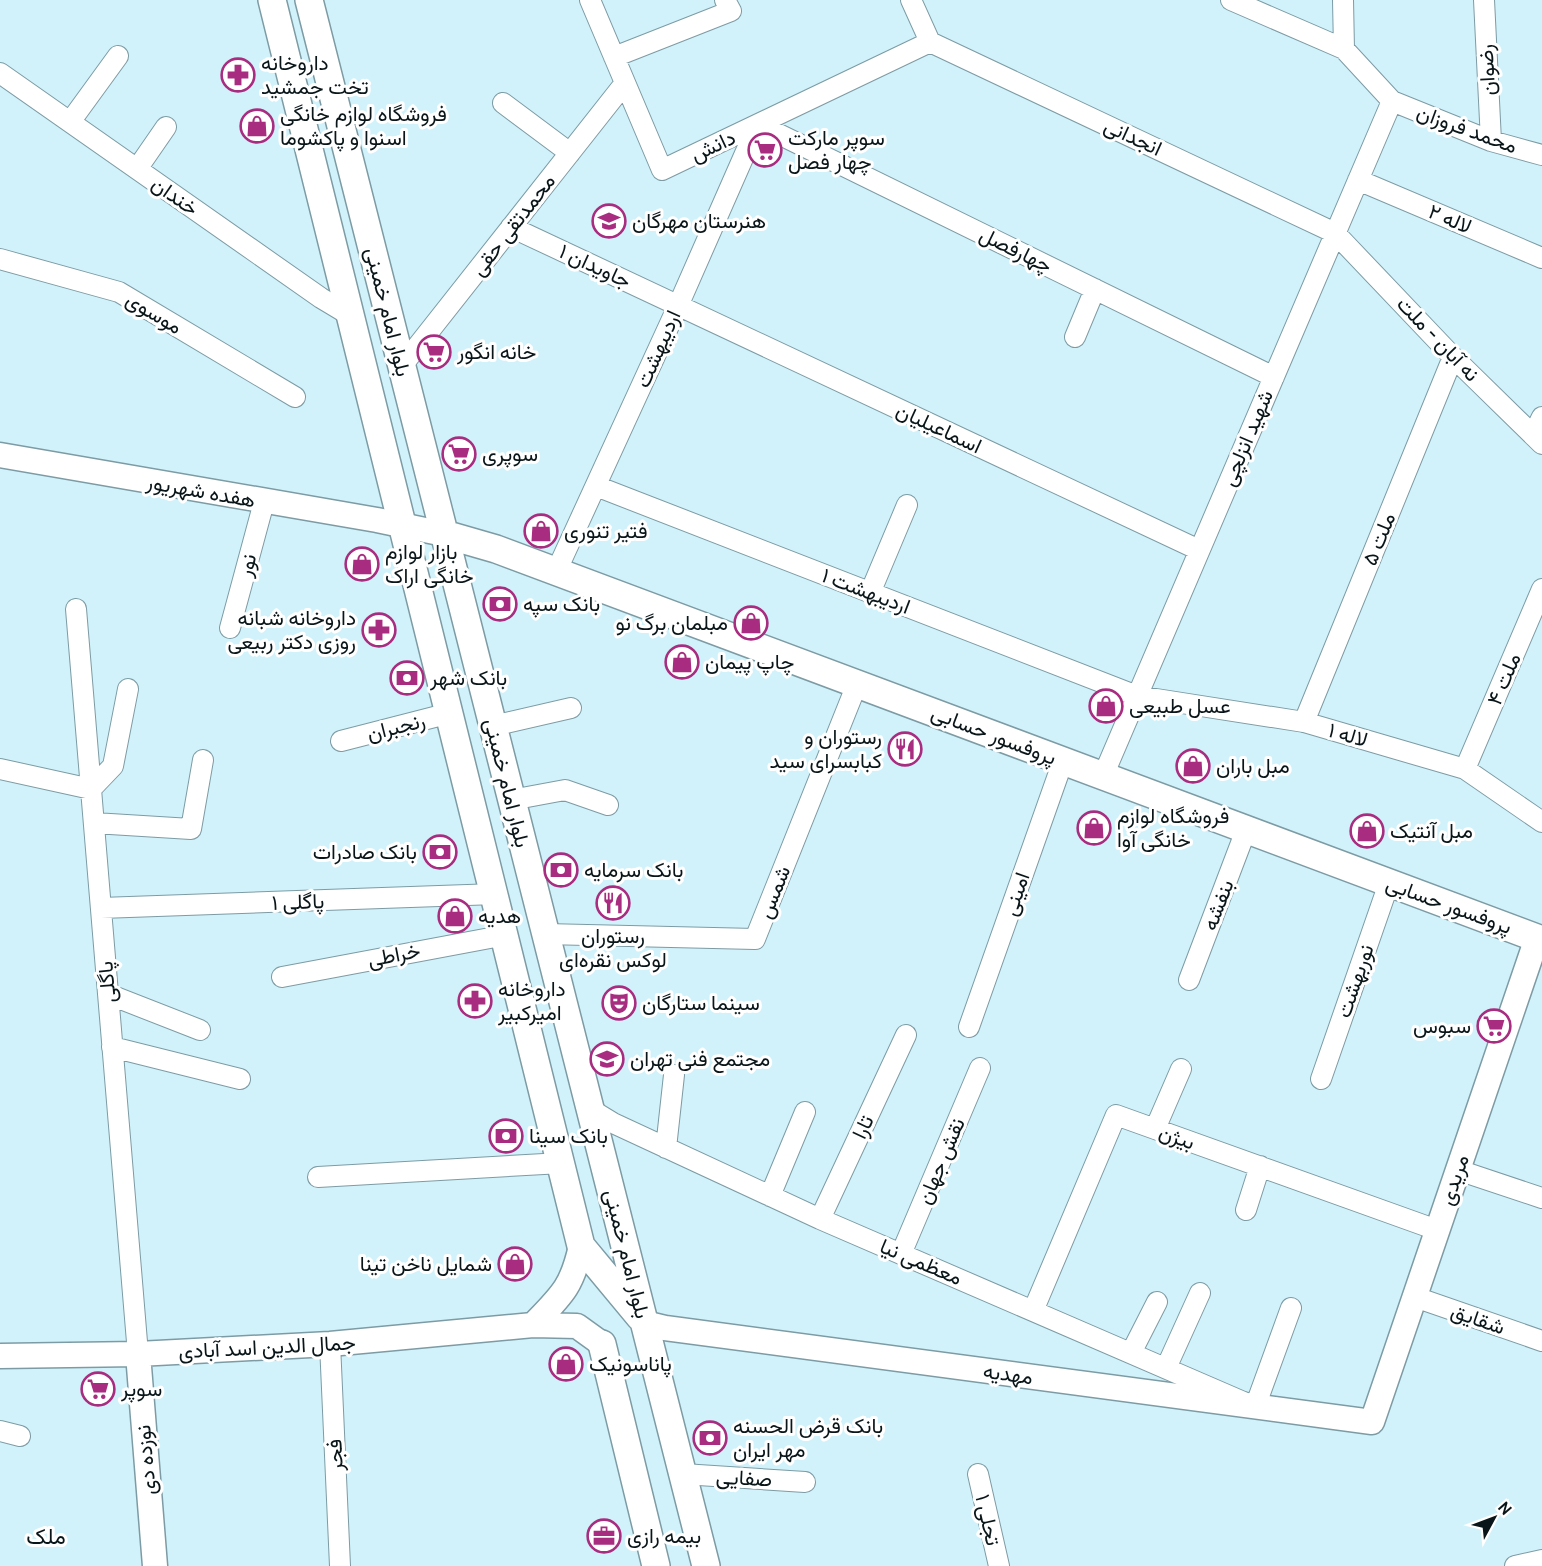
<svg xmlns="http://www.w3.org/2000/svg" width="1542" height="1566" font-family="Cabin,Vazirmatn,sans-serif">
	<style>
		.lines { fill: none; stroke-linecap: round; stroke-linejoin: round }
		.minor-casing { stroke: #7d9ba4; stroke-width: 22 }
		.tertiary-casing { stroke: #7d9ba4; stroke-width: 27 }
		.secondary-casing { stroke: #7d9ba4; stroke-width: 30 }
		.minor { stroke: #fff; stroke-width: 20 }
		.tertiary { stroke: #fff; stroke-width: 24 }
		.secondary { stroke: #fff; stroke-width: 27 }
		.labels { text-anchor: middle; stroke-width: 6; stroke-linejoin: round; paint-order: stroke }
		.poi-label { font-size: 21px; fill: #091518; stroke: #fff; text-anchor: start }
		.street-label { font-size: 21px; fill: #091518; stroke: #fff }
		.neighbourhood-label { font-size: 22px; fill: #091518; stroke: #fff }
	</style>
	<rect width="100%" height="100%" fill="#d1f2fa"/>
	<g class="lines">
		<g class="minor-casing">
			<path id="minor" d="M590,0L662,170L930,42
				M911,0L930,42
				M1231,0L1344,49L1392,101L1491,141L1542,155
				M1343,0L1344,49
				M1484,0L1491,141
				M930,42L1335,233L1453,357L1542,444
				M614,57L731,11L725,0
				M0,73L321,298L351,316
				M503,103L570,153
				M70,122L118,56
				M137,169L166,127
				M1358,180L1542,258
				M511,227L1199,550
				M0,259L119,292L295,397
				M1075,337L1095,289
				M401,367L625,83
				M1533,435L1542,417
				M596,486L1137,696L1304,722L1465,769L1542,822
				M556,572L678,306L758,124L1274,377
				M870,593L907,505
				M76,609L138,1354
				M230,628L264,502
				M1304,722L1453,357
				M493,726L571,708
				M341,741L450,713
				M0,769L91,789L113,766L128,689
				M1465,769L1542,589
				M1103,776L1392,101
				M511,800L565,790L608,805
				M94,823L191,829L203,760
				M101,908L496,894
				M545,934L755,939L857,684
				M282,977L506,935
				M1189,980L1246,830
				M108,994L200,1030
				M969,1027L1063,761
				M112,1047L240,1079
				M1321,1079L1389,883
				M590,1109L613,1123L820,1219L1255,1407L1291,1308
				M1155,1129L1181,1069
				M666,1148L674,1075
				M1458,1170L1542,1198
				M318,1177L562,1163
				M770,1196L805,1112
				M1246,1210L1260,1166
				M820,1219L906,1035
				M901,1254L980,1068
				M1415,1297L1542,1341
				M1033,1311L1116,1115L1437,1230
				M330,1344L340,1566
				M1131,1353L1157,1302
				M1166,1368L1200,1293
				M0,1431L20,1436
				M683,1474L805,1482
				M978,1474L999,1566
				M1515,1566L1542,1560"/>
		</g>
		<g class="tertiary-casing">
			<path id="tertiary" d="M0,455L377,520L444,534
				M644,1323L665,1328L1372,1422L1537,938
				M533,1325C562,1295 572,1287 581,1246
				M138,1354L155,1566
				M0,1356L138,1354L330,1344L533,1325L577,1326L602,1344"/>
		</g>
		<g class="secondary-casing">
			<path id="secondary" d="M272,0L581,1246L640,1317
				M309,0L706,1566
				M444,534L496,549L1542,940
				M602,1344L656,1566"/>
		</g>
		<use href="#minor" class="minor"/>
		<use href="#tertiary" class="tertiary"/>
		<use href="#secondary" class="secondary"/>
	</g>
	<defs>
		<g id="pharmacy-ring" transform="scale(1.725)"><circle r="9.5" fill="#fff" stroke="#a82d80" stroke-width="1.5"/><path d="M-2-6h4v4h4v4h-4v4h-4v-4h-4v-4h4Z" fill="#a82d80"/></g>
		<g id="shop-ring" transform="scale(1.725)"><circle r="9.5" fill="#fff" stroke="#a82d80" stroke-width="1.5"/><path d="M-5-2.5h2.3a2.7 3.5 0 0 1 5.4 0H5L5.5 6h-11ZM-1.5-2.5h3a1.5 2.3 0 0 0-3 0Z" fill="#a82d80"/></g>
		<g id="supermarket-ring" transform="scale(1.725)"><circle r="9.5" fill="#fff" stroke="#a82d80" stroke-width="1.5"/><path d="M-6-5.5h2.5l.6 2H6L4.5 2H-2.5L-4.4-4H-6ZM-1.5 3.2a1.3 1.3 0 1 0 .1 0ZM3 3.2a1.3 1.3 0 1 0 .1 0Z" fill="#a82d80"/></g>
		<g id="school-ring" transform="scale(1.725)"><circle r="9.5" fill="#fff" stroke="#a82d80" stroke-width="1.5"/><path d="M0-5L7-2L0 1L-7-2ZM-4 1L0 2.5L4 1V4Q0 6-4 4Z" fill="#a82d80"/></g>
		<g id="bank-ring" transform="scale(1.725)"><circle r="9.5" fill="#fff" stroke="#a82d80" stroke-width="1.5"/><path d="M-6-4H6V4H-6ZM0-2.3a2.3 2.3 0 1 0 0 4.6a2.3 2.3 0 1 0 0-4.6Z" fill="#a82d80"/></g>
		<g id="restaurant-ring" transform="scale(1.725)"><circle r="9.5" fill="#fff" stroke="#a82d80" stroke-width="1.5"/><path d="M-5-6h1v4h1v-4h1v4h1v-4h1v5L-1.5 .5V6h-2V.5L-5-1ZM5-6V6H3V1.5H1.5Q1.5-4 5-6Z" fill="#a82d80"/></g>
		<g id="theatre-ring" transform="scale(1.725)"><circle r="9.5" fill="#fff" stroke="#a82d80" stroke-width="1.5"/><path d="M-5-5.5Q0-4 5-5.5V0Q5 5 0 6Q-5 5-5 0ZM-3.3-2.5H-1v1.5H-3.3ZM1-2.5H3.3v1.5H1ZM-2.8 1Q0 5.5 2.8 1Z" fill="#a82d80"/></g>
		<g id="office-ring" transform="scale(1.725)"><circle r="9.5" fill="#fff" stroke="#a82d80" stroke-width="1.5"/><path d="M-6-3h4V-5.5h4V-3h4V5H-6ZM-1-4.5V-3h2v-1.5ZM-6 0V1H6V0Z" fill="#a82d80"/></g>
	</defs>
	<g fill-rule="evenodd">
		<use href="#pharmacy-ring" x="238" y="75"/>
		<use href="#shop-ring" x="257" y="126"/>
		<use href="#supermarket-ring" x="765" y="150"/>
		<use href="#school-ring" x="609" y="221"/>
		<use href="#supermarket-ring" x="434" y="352"/>
		<use href="#supermarket-ring" x="459" y="454"/>
		<use href="#shop-ring" x="541" y="531"/>
		<use href="#shop-ring" x="362" y="564"/>
		<use href="#bank-ring" x="500" y="604"/>
		<use href="#shop-ring" x="751" y="623"/>
		<use href="#pharmacy-ring" x="379" y="630"/>
		<use href="#shop-ring" x="682" y="662"/>
		<use href="#bank-ring" x="407" y="678"/>
		<use href="#shop-ring" x="1106" y="706"/>
		<use href="#restaurant-ring" x="905" y="749"/>
		<use href="#shop-ring" x="1193" y="766"/>
		<use href="#shop-ring" x="1094" y="828"/>
		<use href="#shop-ring" x="1367" y="831"/>
		<use href="#bank-ring" x="440" y="852"/>
		<use href="#bank-ring" x="561" y="870"/>
		<use href="#restaurant-ring" x="613" y="903"/>
		<use href="#shop-ring" x="455" y="916"/>
		<use href="#pharmacy-ring" x="475" y="1001"/>
		<use href="#theatre-ring" x="619" y="1003"/>
		<use href="#supermarket-ring" x="1494" y="1026"/>
		<use href="#school-ring" x="607" y="1059"/>
		<use href="#bank-ring" x="506" y="1136"/>
		<use href="#shop-ring" x="515" y="1264"/>
		<use href="#shop-ring" x="566" y="1364"/>
		<use href="#supermarket-ring" x="98" y="1389"/>
		<use href="#bank-ring" x="710" y="1438"/>
		<use href="#office-ring" x="604" y="1536"/>
	</g>
	<g class="labels">
		<g class="poi-label">
			<text x="261" y="70">داروخانه<tspan x="261" dy="24">تخت جمشید</tspan></text>
			<text x="280" y="121">فروشگاه لوازم خانگی<tspan x="280" dy="24">اسنوا و پاکشوما</tspan></text>
			<text x="788" y="145">سوپر مارکت<tspan x="788" dy="24">چهار فصل</tspan></text>
			<text x="632" y="228">هنرستان مهرگان</text>
			<text x="457" y="359">خانه انگور</text>
			<text x="482" y="461">سوپری</text>
			<text x="564" y="538">فتیر تنوری</text>
			<text x="385" y="559">بازار لوازم<tspan x="385" dy="24">خانگی اراک</tspan></text>
			<text x="523" y="611">بانک سپه</text>
			<text x="356" y="625" text-anchor="end">داروخانه شبانه<tspan x="356" dy="24">روزی دکتر ربیعی</tspan></text>
			<text x="728" y="630" text-anchor="end">مبلمان برگ نو</text>
			<text x="705" y="669">چاپ پیمان</text>
			<text x="430" y="685">بانک شهر</text>
			<text x="1129" y="713">عسل طبیعی</text>
			<text x="882" y="744" text-anchor="end">رستوران و<tspan x="882" dy="24">کبابسرای سید</tspan></text>
			<text x="1216" y="773">مبل باران</text>
			<text x="1117" y="823">فروشگاه لوازم<tspan x="1117" dy="24">خانگی آوا</tspan></text>
			<text x="1390" y="838">مبل آنتیک</text>
			<text x="417" y="859" text-anchor="end">بانک صادرات</text>
			<text x="584" y="877">بانک سرمایه</text>
			<text x="478" y="923">هدیه</text>
			<text x="613" y="943" text-anchor="middle">رستوران<tspan x="613" dy="24">لوکس نقره‌ای</tspan></text>
			<text x="498" y="996">داروخانه<tspan x="498" dy="24">امیرکبیر</tspan></text>
			<text x="642" y="1010">سینما ستارگان</text>
			<text x="1471" y="1033" text-anchor="end">سبوس</text>
			<text x="630" y="1066">مجتمع فنی تهران</text>
			<text x="529" y="1143">بانک سینا</text>
			<text x="492" y="1271" text-anchor="end">شمایل ناخن تینا</text>
			<text x="589" y="1371">پاناسونیک</text>
			<text x="121" y="1396">سوپر</text>
			<text x="733" y="1433">بانک قرض الحسنه<tspan x="733" dy="24">مهر ایران</tspan></text>
			<text x="627" y="1543">بیمه رازی</text>
		</g>
		<g class="street-label">
			<text transform="translate(1487 70) rotate(-93)" y="7">رضوان</text>
			<text transform="translate(1467 129) rotate(20)" y="7">محمد فروزان</text>
			<text transform="translate(1133 137) rotate(25)" y="7">انجدانی</text>
			<text transform="translate(713 146) rotate(-25)" y="7">دانش</text>
			<text transform="translate(175 196) rotate(35)" y="7">خندان</text>
			<text transform="translate(1450 219) rotate(23)" y="7">لاله ۲</text>
			<text transform="translate(513 225) rotate(-52)" y="7">محمدتقی حقی</text>
			<text transform="translate(1016 250) rotate(26)" y="7">چهارفصل</text>
			<text transform="translate(595 266) rotate(25)" y="7">جاویدان ۱</text>
			<text transform="translate(388 312) rotate(76)" y="7">بلوار امام خمینی</text>
			<text transform="translate(154 313) rotate(31)" y="7">موسوی</text>
			<text transform="translate(1438 339) rotate(46)" y="7">نه آبان - ملت</text>
			<text transform="translate(658 349) rotate(-66)" y="7">اردیبهشت</text>
			<text transform="translate(939 428) rotate(25)" y="7">اسماعیلیان</text>
			<text transform="translate(1247 438) rotate(-67)" y="7">شهید انزلچی</text>
			<text transform="translate(201 491) rotate(10)" y="7">هفده شهریور</text>
			<text transform="translate(1379 539) rotate(-68)" y="7">ملت ۵</text>
			<text transform="translate(247 565) rotate(-75)" y="7">نور</text>
			<text transform="translate(866 591) rotate(21)" y="7">اردیبهشت ۱</text>
			<text transform="translate(1504 679) rotate(-67)" y="7">ملت ۴</text>
			<text transform="translate(396 727) rotate(-14)" y="7">رنجبران</text>
			<text transform="translate(994 735) rotate(21)" y="7">پروفسور حسابی</text>
			<text transform="translate(1348 735) rotate(16)" y="7">لاله ۱</text>
			<text transform="translate(507 783) rotate(76)" y="7">بلوار امام خمینی</text>
			<text transform="translate(774 892) rotate(-68)" y="7">شمس</text>
			<text transform="translate(1016 894) rotate(-71)" y="7">امینی</text>
			<text transform="translate(298 902) rotate(-2)" y="7">پاگلی ۱</text>
			<text transform="translate(1218 905) rotate(-69)" y="7">بنفشه</text>
			<text transform="translate(1449 905) rotate(20)" y="7">پروفسور حسابی</text>
			<text transform="translate(394 955) rotate(-11)" y="7">خراطی</text>
			<text transform="translate(1355 981) rotate(-71)" y="7">نوربهشت</text>
			<text transform="translate(107 982) rotate(-95)" y="7">پاگلی</text>
			<text transform="translate(863 1127) rotate(-65)" y="7">تارا</text>
			<text transform="translate(1177 1137) rotate(20)" y="7">بیژن</text>
			<text transform="translate(941 1161) rotate(-67)" y="7">نقش جهان</text>
			<text transform="translate(1454 1180) rotate(-71)" y="7">مریدی</text>
			<text transform="translate(627 1254) rotate(76)" y="7">بلوار امام خمینی</text>
			<text transform="translate(921 1262) rotate(23)" y="7">معظمی نیا</text>
			<text transform="translate(1478 1319) rotate(19)" y="7">شقایق</text>
			<text transform="translate(267 1347) rotate(-3)" y="7">جمال الدین اسد آبادی</text>
			<text transform="translate(1008 1374) rotate(8)" y="7">مهدیه</text>
			<text transform="translate(335 1455) rotate(-93)" y="7">فجر</text>
			<text transform="translate(146 1460) rotate(-95)" y="7">نوزده دی</text>
			<text transform="translate(744 1478) rotate(3)" y="7">صفایی</text>
			<text transform="translate(988 1520) rotate(77)" y="7">تجلی ١</text>
		</g>
		<g class="neighbourhood-label">
			<text x="46" y="1544">ملک</text>
		</g>
	</g>
	<g transform="translate(1494 1518) rotate(49)" stroke="#ffffff" stroke-width="4.5" paint-order="stroke">
	<path d="M0-4.5L10 22L0 15L-10 22Z" fill="#091518"/>
	<text y="-9" font-size="16" font-weight="bold" text-anchor="middle" fill="#091518">N</text>
	</g>
</svg>
